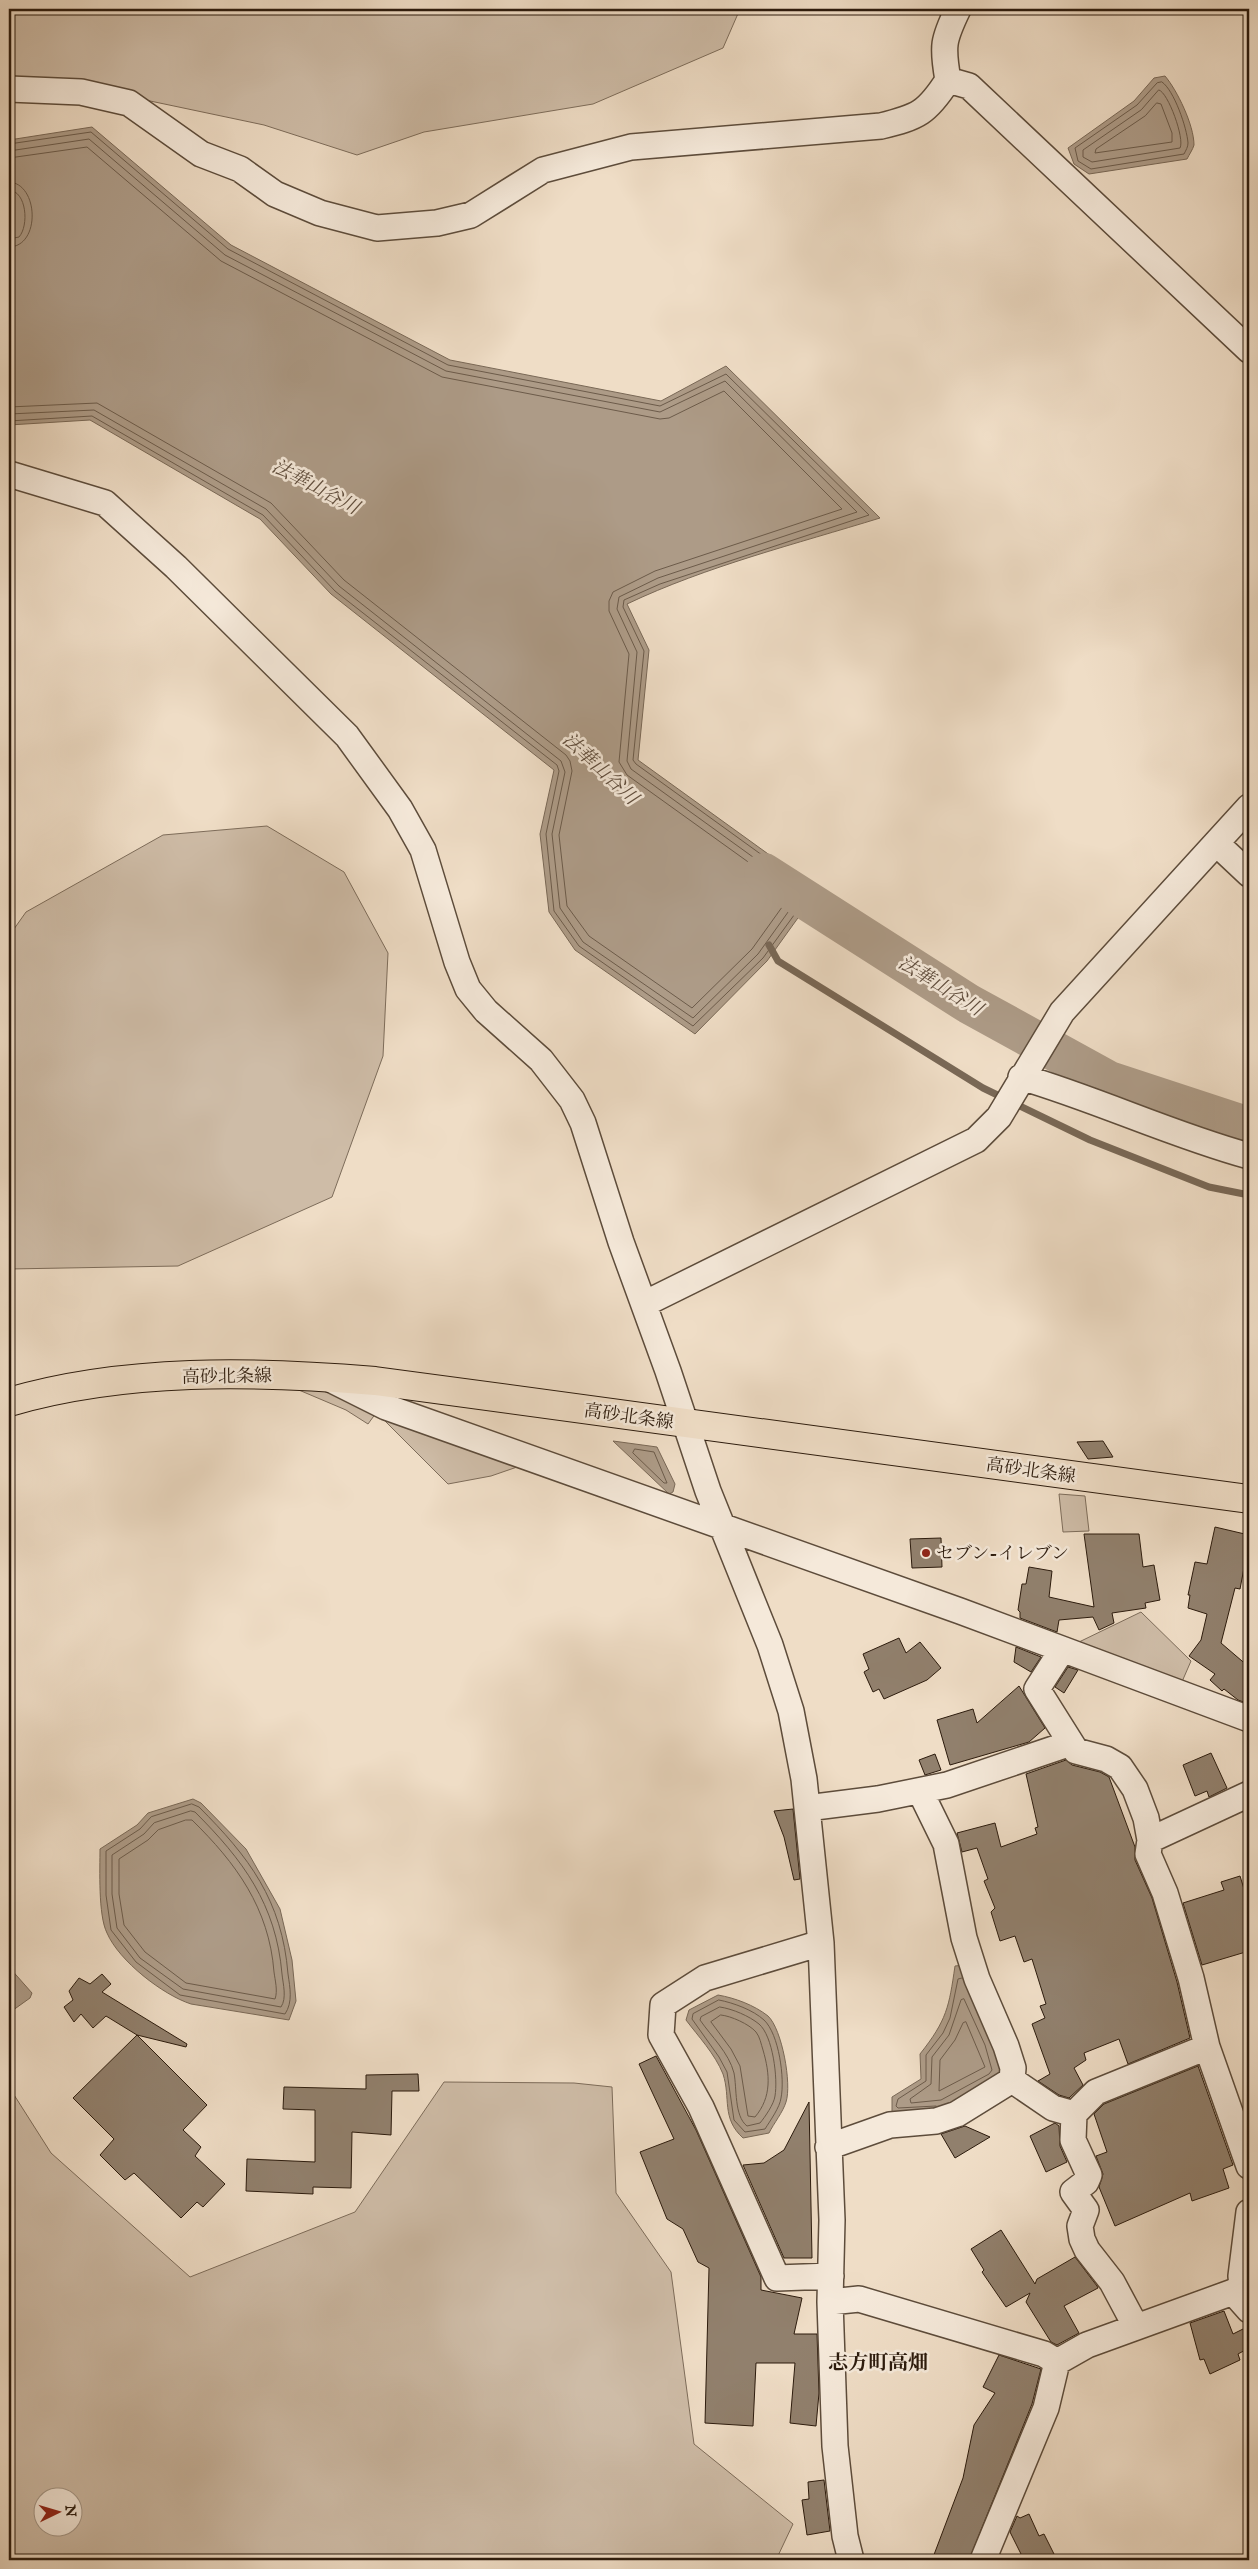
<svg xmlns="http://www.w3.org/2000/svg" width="1258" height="2569" font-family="'IM FELL English','Noto Serif JP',serif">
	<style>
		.green { fill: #cebca7; stroke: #7d6c5a; fill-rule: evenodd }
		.water { fill: #ad9b87; stroke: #796856 }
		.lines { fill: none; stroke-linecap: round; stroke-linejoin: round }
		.shore { stroke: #6c5b4a; stroke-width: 1 }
		.stream { stroke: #796856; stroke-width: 7 }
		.river { stroke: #ad9b87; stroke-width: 40 }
		.building { fill: #91806d; stroke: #2c1b0d }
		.street-casing { stroke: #5d4c3b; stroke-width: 28 }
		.primary-casing { stroke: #2c1b0d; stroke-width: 30 }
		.street { stroke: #f5e9da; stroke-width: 25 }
		.primary { stroke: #efddc6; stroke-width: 28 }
		.poi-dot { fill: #8f2418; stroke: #f5e9da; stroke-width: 2 }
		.labels { text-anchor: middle; stroke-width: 5; stroke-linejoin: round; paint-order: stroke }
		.street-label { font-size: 18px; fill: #2c1b0d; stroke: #f5e9da }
		.poi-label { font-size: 18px; fill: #2c1b0d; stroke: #f5e9da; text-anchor: start }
		.water-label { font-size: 19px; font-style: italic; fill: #604e3e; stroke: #f5e9da }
		.quarter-label { font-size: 20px; font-weight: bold; fill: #2c1b0d; stroke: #f5e9da }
	</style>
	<rect width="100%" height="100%" fill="#efddc6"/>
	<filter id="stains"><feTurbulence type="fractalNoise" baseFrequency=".004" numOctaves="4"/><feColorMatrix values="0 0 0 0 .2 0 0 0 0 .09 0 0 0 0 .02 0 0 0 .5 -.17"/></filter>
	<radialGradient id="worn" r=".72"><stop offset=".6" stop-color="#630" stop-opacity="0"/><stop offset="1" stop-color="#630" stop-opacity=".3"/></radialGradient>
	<path class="green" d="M9,9H740L723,48L593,104L424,132L357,155L264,125L98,90L9,80Z
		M267,826L344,872L388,953L383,1056L332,1197L178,1266L9,1269V936L26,912L163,835Z
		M287,1385L325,1389L376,1413L368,1424L346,1410Z
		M379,1415L520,1466L491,1476L448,1484Z
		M1059,1494L1085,1496L1089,1531L1063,1532Z
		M1141,1612L1191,1661L1181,1684L1080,1645L1079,1642Z
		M444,2082L574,2083L612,2087L616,2193L671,2272L694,2444L793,2524L776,2560H9V2087L51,2153L190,2277L355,2212ZM72,2496V2526H42V2496Z"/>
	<path class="water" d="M1165,76C1177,90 1194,125 1194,145C1193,149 1189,155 1187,159L1089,174L1074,164L1068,148L1134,101L1154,78Z
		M92,127L231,245L450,360L661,401L726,366L880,518C796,544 707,566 627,604L649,650L638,760L818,890L767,961L695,1034L575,950L549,912L540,834L554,770L331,594L260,519L90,420L9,425V228H12L9,140Z
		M613,1441L657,1447L675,1484L673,1492L669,1494Z
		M193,1799L201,1803L246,1849L280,1909L292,1960L296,2001L289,2020L191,2004C163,1995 119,1961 107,1933C98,1915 100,1869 100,1849L137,1825L148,1813Z
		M964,1965L1003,2073L944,2111L892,2113V2097L921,2079L920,2054C947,2020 949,2007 955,1966Z
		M9,1967L32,1993L30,1998L9,2013Z
		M718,1995C735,1998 754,2005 768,2016C782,2029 792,2084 786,2102C783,2112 774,2123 769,2133L743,2138C721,2118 731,2098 723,2074C715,2054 698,2036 686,2020L689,2010Z"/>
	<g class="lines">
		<path class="shore" d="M1162,82C1174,90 1187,128 1188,143C1188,147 1186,150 1184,154L1091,169L1078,161L1075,148L1137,105L1157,83Z
			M1159,90C1168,92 1185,139 1180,148L1092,162L1083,157V150L1141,110Z
			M1157,103L1161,104L1172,133V142L1095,153L1096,149L1145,116Z
			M9,144L91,132L228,249L448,365L660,406L726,374L869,515L660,584L624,600L623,607L644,651L633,760L636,764L809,889L810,893L763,958L693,1026L579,946L554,911L546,834L559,771L557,765L335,591L263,515L92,416L9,421
			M9,151L89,139L225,255L446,371L660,412L725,381L857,512L658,578L619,597L617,609L637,652L627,761L631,769L800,891L801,894L758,954L693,1018L583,942L560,908L552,834L565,772L561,761L339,586L266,509L94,410L9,414
			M9,158L87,147L221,261L442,377L660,419L669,418L724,391L842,509L655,571L613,592L609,601V611L629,654L619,762L627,775L790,892V896L752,949L692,1008L589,936L567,906L559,835L572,771L570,761L566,755L344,580L271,503L97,403L9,407
			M9,182C39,183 41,247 9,247
			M9,190C27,191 29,226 19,237L9,239
			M635,1449L654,1452L667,1483H664L633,1453Z
			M192,1804L199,1807C249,1857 282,1900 288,1974C290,1988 293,2002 285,2014L180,1995L136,1962L111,1930L106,1895V1851L140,1829L151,1817Z
			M191,1811L195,1812C243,1860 276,1904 282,1974C283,1984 287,1998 281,2007L183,1989L140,1958L117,1928L112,1894V1855L144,1834L154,1823Z
			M186,1820H192C236,1863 269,1908 274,1972C275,1980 278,1991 275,1999L186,1983L145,1952L124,1925L119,1894V1859L148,1840L158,1830Z
			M964,1999L985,2045L992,2070L989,2074L941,2100L911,2103L910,2099L931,2084L932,2057L949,2035L961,2000Z
			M719,2000C734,2003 753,2010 764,2020C779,2034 785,2079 781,2098C780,2107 770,2121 765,2129L745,2132L734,2120L727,2072L719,2057L692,2019L693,2014Z
			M720,2007C733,2009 749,2016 759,2024C773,2036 778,2079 775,2096C774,2104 765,2117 760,2123L747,2126C734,2116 737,2088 734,2073C729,2053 711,2036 700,2020L701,2017Z
			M721,2015C731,2016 749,2024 756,2032C760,2037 761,2044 763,2050C770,2074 772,2097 755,2117L748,2116L740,2066L731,2049L711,2022Z
			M966,2022L985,2067L939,2091L940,2060L955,2040L963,2023Z
			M936,2106L898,2108L896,2106L898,2099L926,2081V2055L943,2033L950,2018L958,1979L962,1978"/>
		<path class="stream" d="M769,945L778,961L983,1088L1090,1140L1209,1187L1249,1195"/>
		<path class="river" d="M764,873L969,1004L1109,1081L1249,1127"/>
	</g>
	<path class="building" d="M1103,1441L1113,1457L1088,1459L1077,1442Z
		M1215,1527L1249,1535V1569L1244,1568L1240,1589L1235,1588L1221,1643L1249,1667V1704L1238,1700L1224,1689L1222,1691L1210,1680L1215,1674L1189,1656L1201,1640L1207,1614L1188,1608L1190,1595H1188L1195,1562L1207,1564Z
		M1084,1534H1139L1143,1567L1154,1565L1160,1600L1145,1603L1146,1608L1112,1613L1114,1623L1099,1630L1093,1617L1059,1620L1057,1632L1020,1618V1612L1018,1610L1022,1584H1026L1029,1567L1052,1571L1049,1597L1094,1607Z
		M941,1538L942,1567L912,1568L910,1539Z
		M899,1638L906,1653L920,1642L941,1668L927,1680L884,1699L879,1689L873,1692L864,1672L869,1669L863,1654Z
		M1016,1647L1041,1657L1031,1672L1014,1662Z
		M1068,1667L1078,1670L1064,1693L1055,1687Z
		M1019,1686L1045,1728L1029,1742L950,1765L937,1720L973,1709L977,1723Z
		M1211,1753L1227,1788L1209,1797L1207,1791L1195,1796L1183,1765Z
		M935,1754L941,1770L925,1775L919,1760Z
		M1066,1760L1072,1765L1100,1772L1109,1777L1135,1847V1860L1152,1898L1177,1982L1190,2038L1128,2064L1119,2039L1084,2053L1086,2060L1074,2068L1083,2085L1069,2098L1059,2095L1038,2081L1050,2074L1032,2024L1045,2018L1040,2006L1046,2004L1032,1959L1024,1962L1015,1936L1000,1941L991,1912L995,1908L984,1881L988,1879L977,1848L962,1852L957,1833L995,1823L1001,1847L1037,1834L1035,1828L1038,1827L1026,1774Z
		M793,1809L800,1879L794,1880L784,1837L774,1811Z
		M1240,1876L1249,1905V1951L1202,1965L1183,1903L1224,1890L1221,1882Z
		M102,1974L111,1984L102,1992L187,2044L186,2047L137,2035L207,2105L183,2130L201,2147L195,2156L225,2184L203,2207L197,2202L181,2218L134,2173L125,2180L100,2155L114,2139L73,2098L137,2035L106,2016L93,2028L81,2014L74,2022L64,2007L73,2000L69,1991L79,1978L90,1984Z
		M656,2056L696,2130L761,2277V2290L802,2298L794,2334H817L819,2393L816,2426L790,2423L795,2363H756L753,2426L705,2423L709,2268L698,2262L683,2229L667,2219L640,2152L674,2139L639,2064Z
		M1198,2066L1233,2165L1223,2169L1229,2188L1192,2201L1190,2193L1115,2226L1099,2187L1103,2174L1096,2156L1107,2152L1094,2114L1104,2104Z
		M418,2074L419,2091H392L391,2135L352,2132L351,2188L313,2187V2194L246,2191L247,2159L315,2162V2110L283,2109L284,2087L366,2089V2075Z
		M809,2102L812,2258H784L743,2165L764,2163L784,2150Z
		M1055,2123L1059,2126L1060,2146L1067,2162L1046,2172L1030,2136Z
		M965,2126L990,2137L955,2158L941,2134Z
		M1001,2230L1035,2284L1037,2279L1075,2257L1097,2286L1098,2288L1064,2306L1079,2333L1057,2345L1051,2342L1026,2302L1030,2293L1006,2307L982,2272L984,2270L971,2249Z
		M1224,2311L1233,2334L1249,2326V2348L1238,2354L1240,2360L1210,2374L1204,2359L1200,2360L1190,2323Z
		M999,2355L1041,2369L1032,2404L969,2560H932L963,2478L974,2425L995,2393L983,2387Z
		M824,2480L830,2531L807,2535L802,2500L809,2499L808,2482Z
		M1029,2514L1039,2536L1044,2534L1057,2560H1024L1010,2532L1017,2516L1020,2518Z"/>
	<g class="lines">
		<g class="street-casing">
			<path id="street" d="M948,80L969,86L1249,350
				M9,89L81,92L129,103L201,154L240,169L275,194L320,213L377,228L437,223L471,215L543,170L631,147L881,126C918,117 927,113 948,80C942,46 943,40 958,9
				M9,474L105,503L176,567L347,736L400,809L423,850L457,962L468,989L486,1011L541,1060L572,1100L583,1123L621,1242L668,1371L708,1491L770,1645L791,1711L804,1779L821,1943L832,2220L830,2302L835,2446L845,2536L851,2560
				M1216,843L1249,874
				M1021,1077C1099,1100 1172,1135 1249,1156
				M644,1304L976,1140L999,1117L1062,1012L1249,807
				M328,1378L386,1407L960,1611L1249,1719
				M1062,1650L1037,1689L1076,1751L1106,1759L1120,1767L1135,1789L1146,1818L1150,1840L1148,1854L1165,1893L1191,1978L1207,2047L1249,2166
				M807,1808L878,1799L947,1785L1071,1743
				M1150,1840L1249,1794
				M821,1943L705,1978L663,2005L661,2035L701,2107L777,2278L831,2276
				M1012,2080L1053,2108L1074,2114
				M828,2147L890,2125L936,2121L957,2114L1012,2080L1013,2068L1006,2046L977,1979L964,1938L946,1844L920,1791
				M1242,2286L1241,2276L1249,2212
				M1233,2292L1249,2310
				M830,2302L859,2299L1044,2354L1057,2362
				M1135,2325L1112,2282L1087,2250L1082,2239L1080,2226L1086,2210L1073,2192L1086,2182L1089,2175L1073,2140L1074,2114L1096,2092L1207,2047
				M983,2560L1046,2408L1057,2362L1087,2345L1233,2292L1249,2282"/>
		</g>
		<g class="primary-casing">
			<path id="primary" d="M9,1402C125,1368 255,1371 375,1381L1249,1499"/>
		</g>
		<use href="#street" class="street"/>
		<use href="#primary" class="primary"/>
	</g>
	<circle class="poi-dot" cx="926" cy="1553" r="5"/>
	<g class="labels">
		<g class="street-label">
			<text transform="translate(227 1376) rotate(-1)" y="6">高砂北条線</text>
			<text transform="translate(629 1416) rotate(8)" y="6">高砂北条線</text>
			<text transform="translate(1031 1470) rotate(8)" y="6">高砂北条線</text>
		</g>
		<g class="poi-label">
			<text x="936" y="1559">セブン-イレブン</text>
		</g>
		<g class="water-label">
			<text transform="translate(316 486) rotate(28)" y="7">法華山谷川</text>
			<text transform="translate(601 768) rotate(43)" y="7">法華山谷川</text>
			<text transform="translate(941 985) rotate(32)" y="7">法華山谷川</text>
		</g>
		<g class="quarter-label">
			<text x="878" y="2369">志方町高畑</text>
		</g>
	</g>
	<rect width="1258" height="2569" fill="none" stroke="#efddc6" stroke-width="30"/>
	<rect x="10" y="10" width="1238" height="2549" fill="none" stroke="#2c1b0d" stroke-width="2.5"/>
	<rect x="15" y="15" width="1228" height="2539" fill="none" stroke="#2c1b0d"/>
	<g transform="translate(58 2512) rotate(85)"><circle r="24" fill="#f5e9da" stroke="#a59788"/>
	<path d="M0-4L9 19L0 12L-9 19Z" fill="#8f2418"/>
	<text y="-8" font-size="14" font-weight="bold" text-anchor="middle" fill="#2c1b0d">N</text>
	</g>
	<rect width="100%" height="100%" filter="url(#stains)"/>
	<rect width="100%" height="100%" fill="url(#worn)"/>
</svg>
